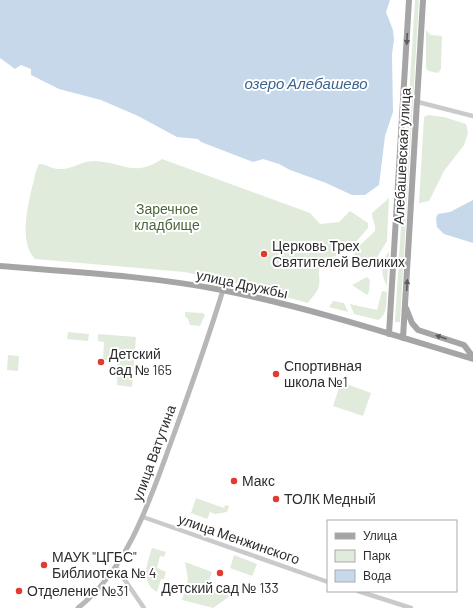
<svg xmlns="http://www.w3.org/2000/svg" width="473" height="608" font-family="Barlow,sans-serif">
	<style>
		.green { fill: #e1ebdb }
		.water { fill: #c7d8eb }
		.lines { fill: none; stroke-linecap: round; stroke-linejoin: round }
		.tertiary { stroke: #cacaca; stroke-width: 4.5 }
		.secondary { stroke: #b7b7b7; stroke-width: 5 }
		.primary { stroke: #a5a5a5; stroke-width: 6 }
		.oneway { fill: #5d5d5d }
		.poi-dot { fill: #e33a30; stroke: #fff; stroke-width: 1.5 }
		.labels { text-anchor: middle; stroke-width: 4; stroke-linejoin: round; paint-order: stroke }
		.street-label { font-size: 14px; fill: #2d2d2d; stroke: #fff }
		.park-label { font-size: 14px; fill: #4a683b; stroke: #fff }
		.poi-label { font-size: 14px; fill: #2d2d2d; stroke: #fff; text-anchor: start }
		.water-label { font-size: 15px; font-style: italic; fill: #3c648e; stroke: #fff }
	</style>
	<rect width="100%" height="100%" fill="#fff"/>
	<path class="green" d="M415,0H419L400,322H395Z
		M426,30L431,35L442,36L441,69L438,73L428,71L426,68Z
		M428,115L444,117L466,124L468,133L464,145L444,171L429,201L419,203L424,117Z
		M162,159L310,213L320,224L339,222L350,211L368,223V228C356,242 345,257 325,258C315,269 321,274 319,286C317,293 312,297 308,303L224,280L184,272L35,259C16,239 31,194 36,171L39,164C47,164 51,169 59,169C72,170 81,161 94,161C124,162 133,178 162,159Z
		M389,198L387,241L376,259C368,261 360,262 354,255L357,248L375,231C376,224 372,220 372,213Z
		M389,251L387,286C380,274 381,262 389,251Z
		M367,277L370,280L369,292L367,295L352,285Z
		M382,291L387,292C386,302 388,315 378,320L354,314L350,304L377,310Z
		M333,301L344,303L348,312L329,307Z
		M185,312L203,313L205,315L200,326L190,325L188,319L185,316Z
		M68,332L89,334L88,341L67,339Z
		M98,334L136,337L132,387L117,385L118,361L103,360L104,342L98,341Z
		M8,355L19,356L18,371L7,370Z
		M341,382L371,393L363,416L333,406Z
		M196,498L224,508L225,505L229,506L227,512L215,514L210,512L207,519L191,513Z
		M152,548L166,552L164,557L160,556L157,568L166,572L164,579H161L157,592C140,583 147,563 152,548Z
		M234,555L257,564L252,576L230,568Z
		M185,562L212,572L207,588L230,596L213,608L182,600L188,579Z"/>
	<path class="water" d="M0,0H390L386,12L393,30L394,40L392,54L393,112L385,136L379,185L365,195H352L326,183L290,170L279,164L263,159L253,162L201,142L198,139L177,137L138,116L101,100L59,89L31,75V69L21,65L15,69L0,58Z
		M473,200V243L444,234L437,227L436,218L438,214L450,212Z"/>
	<g class="lines">
		<path class="tertiary" d="M418,102L473,116
			M143,517L328,582
			M116,567L144,608
			M358,591L411,608"/>
		<path class="secondary" d="M78,608C131,565 151,496 174,434C191,387 208,339 223,290"/>
		<path class="primary" d="M0,266C74,272 149,276 222,290C307,307 390,334 473,359
			M406,308L412,323L418,330L464,345L473,357
			M389,334L409,0
			M403,338L423,0"/>
	</g>
	<defs><path id="oneway-solid" d="M-6-.8H1V-3.2L6.5 0L1 3.2V.8H-6Z"/></defs>
	<g class="oneway">
		<use href="#oneway-solid" transform="translate(407 39) rotate(93)"/>
		<use href="#oneway-solid" transform="translate(407 285) rotate(-87)"/>
		<use href="#oneway-solid" transform="translate(441 337) rotate(-161)"/>
	</g>
	<g class="poi-dot">
		<circle cx="264" cy="254" r="4"/>
		<circle cx="101" cy="362" r="4"/>
		<circle cx="276" cy="374" r="4"/>
		<circle cx="234" cy="481" r="4"/>
		<circle cx="276" cy="499" r="4"/>
		<circle cx="44" cy="565" r="4"/>
		<circle cx="220" cy="573" r="4"/>
		<circle cx="19" cy="591" r="4"/>
	</g>
	<g class="labels">
		<g class="street-label">
			<text transform="translate(402 156) rotate(-87)" y="5">Алебашевская улица</text>
			<text transform="translate(242 284) rotate(12)" y="5">улица Дружбы</text>
			<text transform="translate(154 453) rotate(-70)" y="5">улица Ватутина</text>
			<text transform="translate(239 539) rotate(19)" y="5">улица Менжинского</text>
		</g>
		<g class="park-label">
			<text x="167" y="214">Заречное<tspan x="167" dy="16">кладбище</tspan></text>
		</g>
		<g class="poi-label">
			<text x="272" y="251">Церковь Трех<tspan x="272" dy="16">Святителей Великих</tspan></text>
			<text x="109" y="359">Детский<tspan x="109" dy="16">сад № 165</tspan></text>
			<text x="284" y="371">Спортивная<tspan x="284" dy="16">школа №1</tspan></text>
			<text x="242" y="486">Макс</text>
			<text x="284" y="504">ТОЛК Медный</text>
			<text x="52" y="562">МАУК "ЦГБС"<tspan x="52" dy="16">Библиотека № 4</tspan></text>
			<text x="220" y="593" text-anchor="middle">Детский сад № 133</text>
			<text x="27" y="596">Отделение №31</text>
		</g>
		<g class="water-label">
			<text x="306" y="89">озеро Алебашево</text>
		</g>
	</g>
	<rect x="327" y="520" width="130" height="72" fill="#ffffff" stroke="#ababab"/>
	<rect x="335" y="533" width="20" height="6" fill="#a5a5a5" stroke="#ababab"/>
	<text x="363" y="540" font-size="12" fill="#2d2d2d">Улица</text>
	<rect x="335" y="550" width="20" height="12" fill="#e1ebdb" stroke="#ababab"/>
	<text x="363" y="560" font-size="12" fill="#2d2d2d">Парк</text>
	<rect x="335" y="570" width="20" height="12" fill="#c7d8eb" stroke="#ababab"/>
	<text x="363" y="580" font-size="12" fill="#2d2d2d">Вода</text>
</svg>
